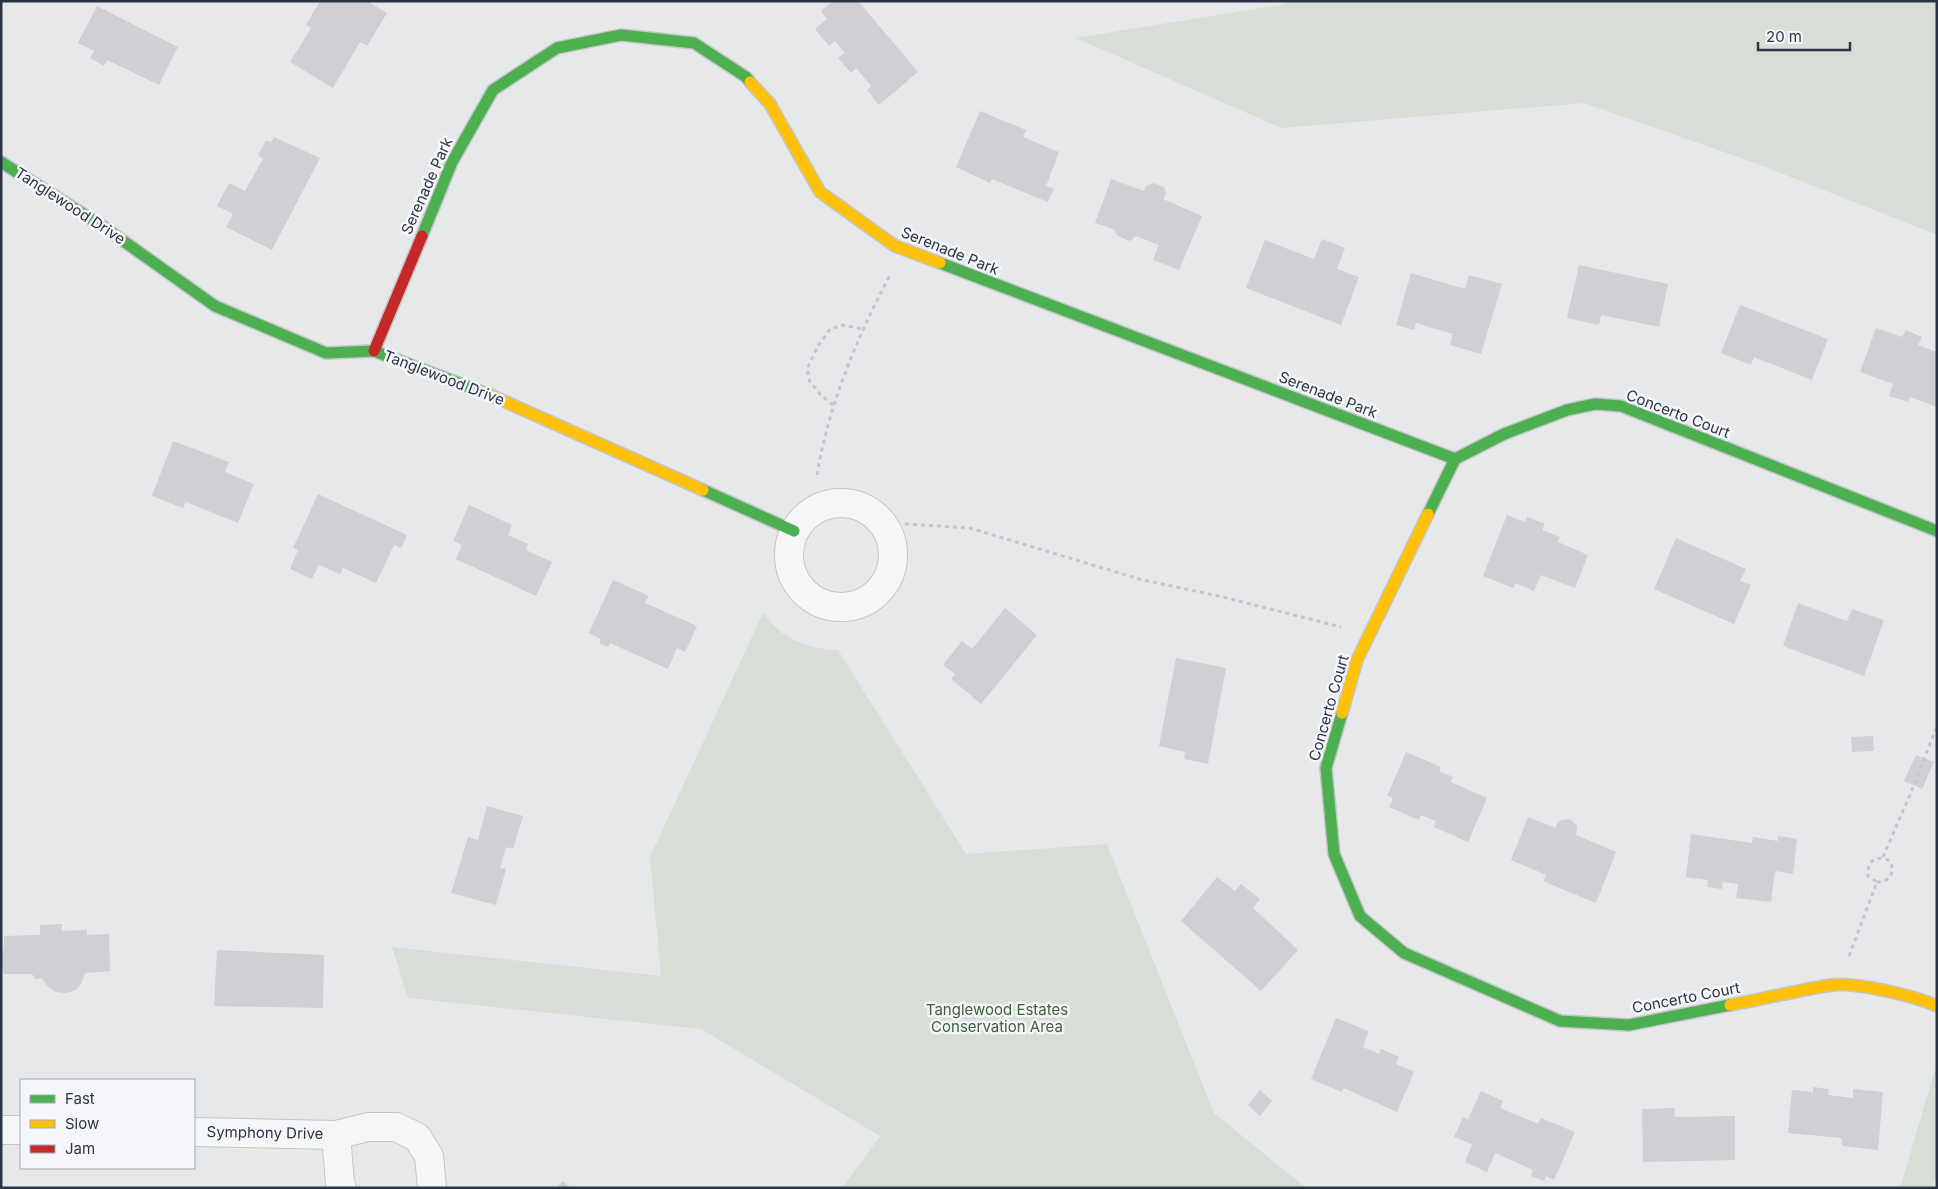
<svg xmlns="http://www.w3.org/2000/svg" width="1938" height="1189" font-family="Inter,sans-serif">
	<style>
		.green { fill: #d6ded6 }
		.building { fill: #ced0d3 }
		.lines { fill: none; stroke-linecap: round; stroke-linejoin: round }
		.street-casing { stroke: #c4c6c8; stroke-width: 30 }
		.fast-casing { stroke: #c4c6c8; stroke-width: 14 }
		.slow-casing { stroke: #c4c6c8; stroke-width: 14 }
		.jam-casing { stroke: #c4c6c8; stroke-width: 14 }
		.path { stroke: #c5c6ca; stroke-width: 3; stroke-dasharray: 4 4; stroke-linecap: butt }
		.street { stroke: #f5f6f7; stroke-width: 28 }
		.fast { stroke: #4caf50; stroke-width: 11 }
		.slow { stroke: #ffc107; stroke-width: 11 }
		.jam { stroke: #c62828; stroke-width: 11 }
		.labels { text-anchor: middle; stroke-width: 5; stroke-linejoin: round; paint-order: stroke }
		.street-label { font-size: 15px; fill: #2b3445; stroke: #f4f6f9 }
		.park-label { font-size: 15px; fill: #3f6138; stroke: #f4f6f9 }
	</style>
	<rect width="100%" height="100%" fill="#e6e8ea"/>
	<path class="green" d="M1283,1H1937V235L1758,164L1584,103L1281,128L1076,38L1285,4Z
		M763,613C781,639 808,649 838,650L966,854L1107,844L1214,1113L1306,1188H842L880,1136L701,1029L408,998L392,947L661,976L650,857Z
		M1937,1063V1168L1932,1188H1900Z"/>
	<path class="building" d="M320,1H367L387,13L367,46L360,42L333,88L290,62L311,28L306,25Z
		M833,1H858L918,72L879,105L867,90L871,86L856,68L851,73L838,58L845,53L835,41L829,46L815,29L827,19L821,11Z
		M97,6L178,47L159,85L107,60L104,66L90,58L94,51L78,43Z
		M980,111L1026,130L1023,137L1059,152L1046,186L1054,189L1048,202L992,179L990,183L956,167Z
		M274,137L320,158L272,250L226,227L233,214L217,206L229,183L245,191L263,159L258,155L266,140L271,142Z
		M1111,179L1144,191L1146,186L1154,183L1164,187L1166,193L1163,199L1202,216L1179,270L1153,260L1159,245L1136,236L1130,241L1118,236L1113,229L1095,223Z
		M1322,239L1345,248L1337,269L1359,277L1341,325L1246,288L1265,240L1314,259Z
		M1579,265L1668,284L1659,327L1601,315L1599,325L1567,318Z
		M1411,273L1465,289L1469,275L1502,284L1481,354L1450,345L1453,334L1416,323L1414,330L1396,325Z
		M1740,305L1828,339L1812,380L1754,357L1751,365L1721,353Z
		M1876,328L1902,337L1906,330L1922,337L1918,345L1937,352V407L1910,397L1908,402L1889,396L1893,384L1860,372Z
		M173,441L229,462L225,472L254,484L238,523L186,502L183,508L152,496Z
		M318,494L407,535L401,548L394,545L376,583L343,568L340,574L319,565L312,579L290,569L298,550L293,548Z
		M469,505L512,525L508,535L528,544L526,550L552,562L536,596L456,559L462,545L453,541Z
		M1507,515L1525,522L1527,517L1545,524L1542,530L1560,537L1558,542L1588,555L1575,588L1541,575L1534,591L1515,583L1513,588L1483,576Z
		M1676,538L1746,569L1740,581L1751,585L1734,624L1654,589Z
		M613,580L649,596L645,603L697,626L685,652L677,648L668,669L610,643L608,647L599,643L601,639L589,633Z
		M1798,603L1847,621L1852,609L1884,620L1864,676L1783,646Z
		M1005,608L1037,635L981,704L951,679L955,674L943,665L962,641L972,649Z
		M1176,658L1226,668L1208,764L1184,759L1185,752L1159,746Z
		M1873,736L1874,751L1852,752L1851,737Z
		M1406,752L1441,767L1439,771L1453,777L1451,782L1487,798L1468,842L1434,827L1436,821L1421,815L1419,820L1389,807L1393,798L1387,796Z
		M1916,755L1934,762L1922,789L1904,781Z
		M487,806L523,816L513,849L506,847L500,868L506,869L496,905L451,893L468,837L478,840Z
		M1528,817L1556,828L1557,824L1561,820L1570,819L1577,826L1576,835L1616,852L1596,903L1543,881L1546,875L1511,860Z
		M1691,834L1752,843L1753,837L1778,841V836L1797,839L1793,874L1775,871L1771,902L1736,898L1738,884L1723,882L1722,889L1707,887L1708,880L1686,877Z
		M1217,877L1235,891L1241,884L1260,899L1253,908L1298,950L1261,991L1181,921Z
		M62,924V931L87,930V935L109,934L110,971L85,973L82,982L76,990L66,993L56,992L48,987L42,978L35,979L32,974H4L3,968H1V951H4V936L40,935V925Z
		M217,950L324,955L323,1008L214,1006Z
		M1336,1018L1369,1031L1363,1047L1379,1054L1381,1049L1399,1057L1396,1064L1414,1072L1397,1112L1344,1088L1342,1092L1311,1079Z
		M1813,1087L1829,1089L1828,1095L1853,1098V1089L1883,1092L1878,1150L1842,1146V1138L1788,1133L1792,1090L1813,1092Z
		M1260,1090L1272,1101L1260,1116L1248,1105Z
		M1481,1091L1503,1101L1500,1108L1538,1124L1541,1118L1575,1132L1554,1180L1546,1176L1544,1181L1531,1176L1533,1170L1495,1153L1487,1172L1465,1162L1472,1144L1454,1137L1463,1117L1468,1119Z
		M1674,1108L1675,1117L1735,1116V1160L1643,1162L1642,1109Z
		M563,1181L570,1188H556Z"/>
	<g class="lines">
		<g class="street-casing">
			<path id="street" d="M789 555a52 52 0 1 1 104 0a52 52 0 1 1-104 0Z
				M1,1130H21
				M194,1132L336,1135L368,1127H396L417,1137L429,1156L432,1188
				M336,1135L340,1183L342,1188"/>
		</g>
		<g class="fast-casing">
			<path id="fast" d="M1,162L105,228L215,306L326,353L374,351L490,395
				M422,236L452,162L493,90L557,48L621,35L694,43L746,77L750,82
				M940,263L1455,459
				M703,490L794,531
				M1428,514L1455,459L1504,434L1567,410L1595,404L1621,406L1937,531
				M1342,713L1326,768L1334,854L1360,916L1404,953L1560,1021L1629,1025L1730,1005"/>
		</g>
		<g class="slow-casing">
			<path id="slow" d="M750,82L770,104L820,192L895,246L940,263
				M490,395L703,490
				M1342,713L1357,660L1428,514
				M1730,1005C1764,999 1798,990 1832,985C1856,982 1915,996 1937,1006"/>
		</g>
		<g class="jam-casing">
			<path id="jam" d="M374,351L422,236"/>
		</g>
		<path class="path" d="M833,405L820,394L810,382L807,369L818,346L830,329L843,325L862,329
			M817,475C829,403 857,338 890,275
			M905,524L970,528L1139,579L1223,597L1341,627
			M1883,857L1912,790L1937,726
			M1849,956L1877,882L1868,876C1866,861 1877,854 1890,861C1896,873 1889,882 1877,882"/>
		<use href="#street" class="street"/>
		<use href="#fast" class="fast"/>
		<use href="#slow" class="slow"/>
		<use href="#jam" class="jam"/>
	</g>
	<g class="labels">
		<g class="street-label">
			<text transform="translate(427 186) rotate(-66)" y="5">Serenade Park</text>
			<text transform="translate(70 206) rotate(33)" y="5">Tanglewood Drive</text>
			<text transform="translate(950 251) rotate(22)" y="5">Serenade Park</text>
			<text transform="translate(444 378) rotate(21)" y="5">Tanglewood Drive</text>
			<text transform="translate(1328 395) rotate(21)" y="5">Serenade Park</text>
			<text transform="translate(1678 414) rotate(21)" y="5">Concerto Court</text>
			<text transform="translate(1329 708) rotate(-74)" y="5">Concerto Court</text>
			<text transform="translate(1686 998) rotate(-11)" y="5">Concerto Court</text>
			<text transform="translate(265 1133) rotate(1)" y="5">Symphony Drive</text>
		</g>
		<g class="park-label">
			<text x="997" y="1015">Tanglewood Estates<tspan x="997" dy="17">Conservation Area</tspan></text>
		</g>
	</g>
	<rect width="1938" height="1189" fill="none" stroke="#2b3445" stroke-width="5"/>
	<rect x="20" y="1079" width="175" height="90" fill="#f4f6f9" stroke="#a4a8b1"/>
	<rect x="30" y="1095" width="25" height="8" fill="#4caf50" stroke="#a4a8b1"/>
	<text x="65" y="1104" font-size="15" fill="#2b3445">Fast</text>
	<rect x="30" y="1120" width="25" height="8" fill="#ffc107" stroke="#a4a8b1"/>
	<text x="65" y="1129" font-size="15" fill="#2b3445">Slow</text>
	<rect x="30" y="1145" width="25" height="8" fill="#c62828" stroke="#a4a8b1"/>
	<text x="65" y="1154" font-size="15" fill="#2b3445">Jam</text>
	<path d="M1758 42v8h92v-8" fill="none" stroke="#2b3445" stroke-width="2.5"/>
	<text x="1766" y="42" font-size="15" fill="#2b3445" stroke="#f4f6f9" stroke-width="4" paint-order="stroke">20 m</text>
</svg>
